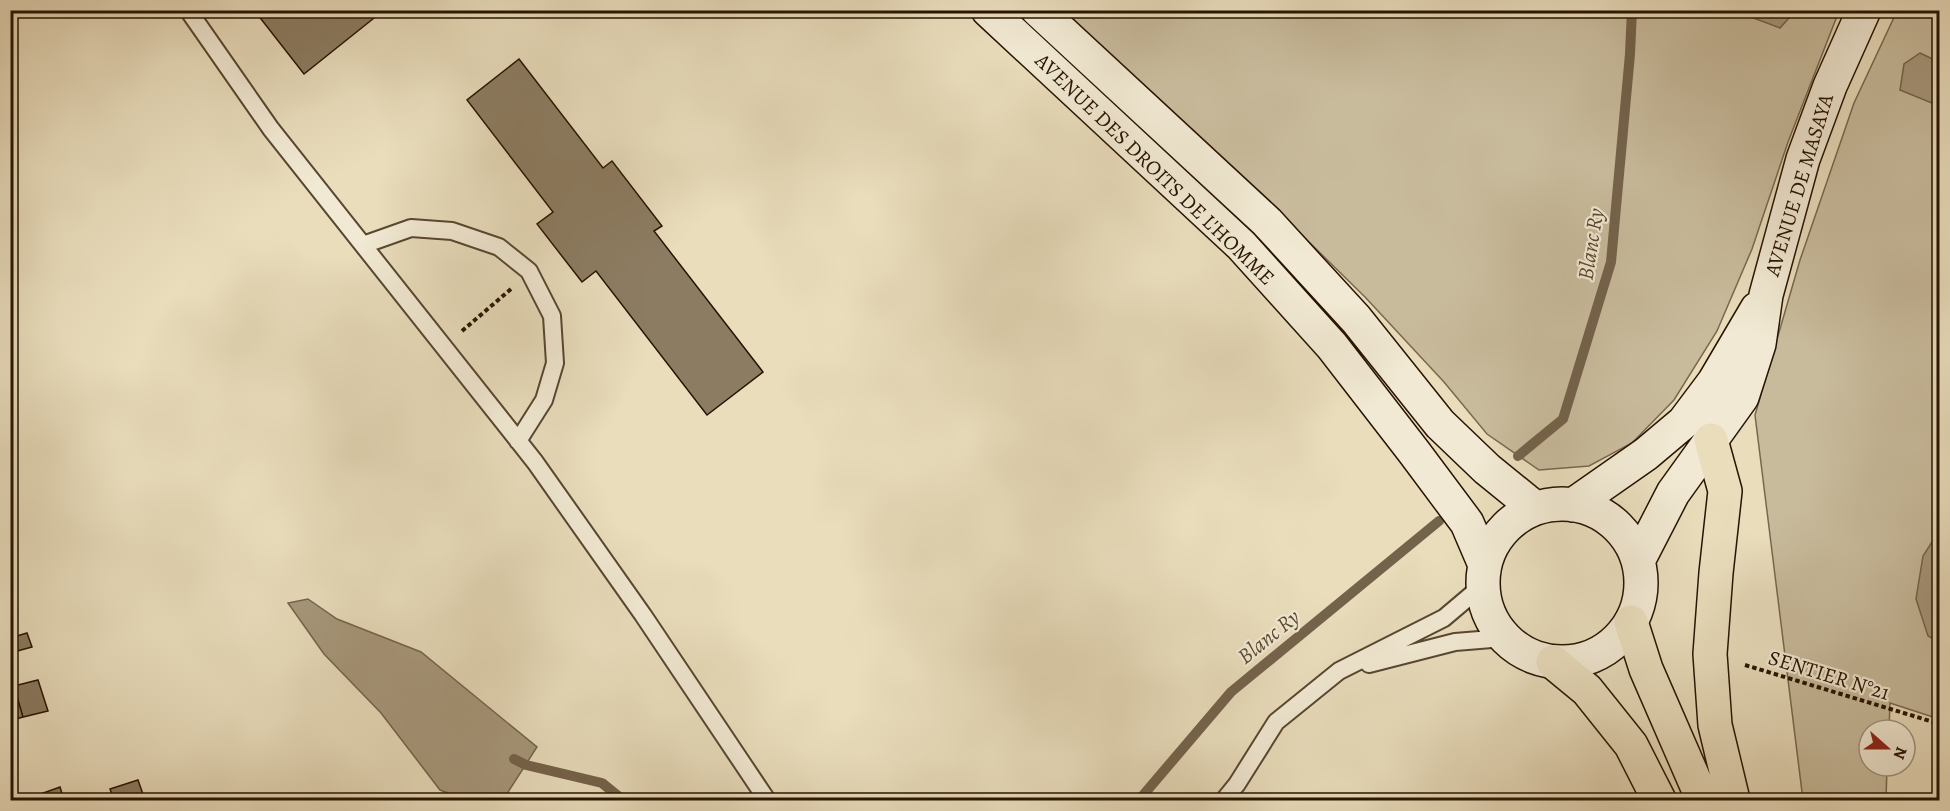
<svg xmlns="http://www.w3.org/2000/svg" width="1950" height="811" font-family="Alegreya,serif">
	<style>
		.green { fill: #c8bb9c; stroke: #78674e; stroke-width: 1.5 }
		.water { fill: #a7987c; stroke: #74634b; stroke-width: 1.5 }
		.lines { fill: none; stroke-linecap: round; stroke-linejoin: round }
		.stream { stroke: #74634b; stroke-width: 10 }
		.building { fill: #8c7c62; stroke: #271301; stroke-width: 1.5 }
		.lane-casing { stroke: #584630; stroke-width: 20 }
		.secondary-casing { stroke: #271301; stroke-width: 36 }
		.highway-casing { stroke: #271301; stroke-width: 36 }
		.path { stroke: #271301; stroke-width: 4; stroke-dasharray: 4.5 3; stroke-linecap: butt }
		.lane { stroke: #f1e9d3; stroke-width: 16 }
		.secondary { stroke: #f1e9d3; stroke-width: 33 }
		.highway { stroke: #e9ddbc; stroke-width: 33 }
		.labels { text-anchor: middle; stroke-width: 4.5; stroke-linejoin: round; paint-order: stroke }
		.street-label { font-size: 21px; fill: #271301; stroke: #f1e9d3 }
		.water-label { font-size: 22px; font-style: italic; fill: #5a4832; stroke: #f1e9d3 }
	</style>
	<rect width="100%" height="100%" fill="#e9ddbc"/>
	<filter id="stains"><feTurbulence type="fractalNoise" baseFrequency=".00333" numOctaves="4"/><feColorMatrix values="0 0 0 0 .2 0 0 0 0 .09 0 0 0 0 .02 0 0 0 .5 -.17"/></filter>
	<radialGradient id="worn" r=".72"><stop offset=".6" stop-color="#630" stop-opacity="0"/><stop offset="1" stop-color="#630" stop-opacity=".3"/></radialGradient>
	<path class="green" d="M1062,11H1839L1788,142L1752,249L1717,331L1674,400L1632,443L1589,466L1539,470L1487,434L1444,382L1365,297L1262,196Z
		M1897,11H1939V719L1890,703L1889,730H1869V766H1887L1886,800H1803L1755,415L1800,260L1854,103Z"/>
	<path class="water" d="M1795,11L1780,28L1735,11L1795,10Z
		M1920,53L1939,62V106L1900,90L1904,64Z
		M1939,531V642L1928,636L1916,599L1923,556Z
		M308,599L337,619L421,652L537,747L503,800H467L440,790L381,713L324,654L288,603Z"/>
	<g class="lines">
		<path class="stream" d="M1518,456L1563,419L1611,262L1630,54L1632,10
			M514,759L526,765L602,783L623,800
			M1139,800L1231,692L1439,521"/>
	</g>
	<path class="building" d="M254,10H384L304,74Z
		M519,59L603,168L612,161L662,226L654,231L763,372L707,415L596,271L582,282L537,224L553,212L467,100Z
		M27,633L32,647L10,653V638Z
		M38,680L48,711L23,717L14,686Z
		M14,686L23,717L10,721V687Z
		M138,780L145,800H114L110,789Z
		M60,787L64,800H17L35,796Z"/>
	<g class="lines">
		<g class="lane-casing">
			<path id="lane" d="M188,10L271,129L535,462L643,615L767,800
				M363,245L411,228L452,231L499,247L529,271L552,316L555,363L544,400L518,441
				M1369,664L1455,642L1504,638
				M1224,800L1237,784L1276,722L1339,671L1444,618L1483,585"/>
		</g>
		<g class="secondary-casing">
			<path id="secondary" d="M988,10L1241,245L1332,346L1414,452L1467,523L1485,565
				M1038,10L1267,222L1356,319L1440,424L1487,469L1535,508
				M1483 583a79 79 0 1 1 158 0a79 79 0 1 1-158 0Z
				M1573,505L1646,454L1684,422L1714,382L1757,309
				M1638,561L1673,493L1742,397L1759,344L1766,295L1803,159L1830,86L1864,10"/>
		</g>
		<g class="highway-casing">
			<path id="highway" d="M1711,440L1725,491L1716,573L1710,654L1715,725L1733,800
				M1631,622L1646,669L1703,800
				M1553,662L1587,690L1631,745L1659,800"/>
		</g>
		<path class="path" d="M462,331L511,289
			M1745,665L1940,724"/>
		<use href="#lane" class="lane"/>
		<use href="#secondary" class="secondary"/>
		<use href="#highway" class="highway"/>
	</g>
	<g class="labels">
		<g class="street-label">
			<text transform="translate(1155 169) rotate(44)" y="7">AVENUE DES DROITS DE L'HOMME</text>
			<text transform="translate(1799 185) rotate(-73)" y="7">AVENUE DE MASAYA</text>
			<text transform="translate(1829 675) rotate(17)" y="7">SENTIER N°21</text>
		</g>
		<g class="water-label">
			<text transform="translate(1590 244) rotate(-81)" y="8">Blanc Ry</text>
			<text transform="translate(1268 636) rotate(-39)" y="8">Blanc Ry</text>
		</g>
	</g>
	<rect width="1950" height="811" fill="none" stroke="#e9ddbc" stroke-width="36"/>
	<rect x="12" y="12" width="1926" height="787" fill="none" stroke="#271301" stroke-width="3"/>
	<rect x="18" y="18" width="1914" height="775" fill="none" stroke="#271301" stroke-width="1.5"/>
	<g transform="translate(1887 748) rotate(111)"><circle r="28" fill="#f1e9d3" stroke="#a0937f" stroke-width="1.5"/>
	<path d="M0-4.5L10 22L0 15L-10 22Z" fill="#8f2418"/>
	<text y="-9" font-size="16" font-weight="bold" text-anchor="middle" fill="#271301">N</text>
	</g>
	<rect width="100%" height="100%" filter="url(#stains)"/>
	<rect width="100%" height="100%" fill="url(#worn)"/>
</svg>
